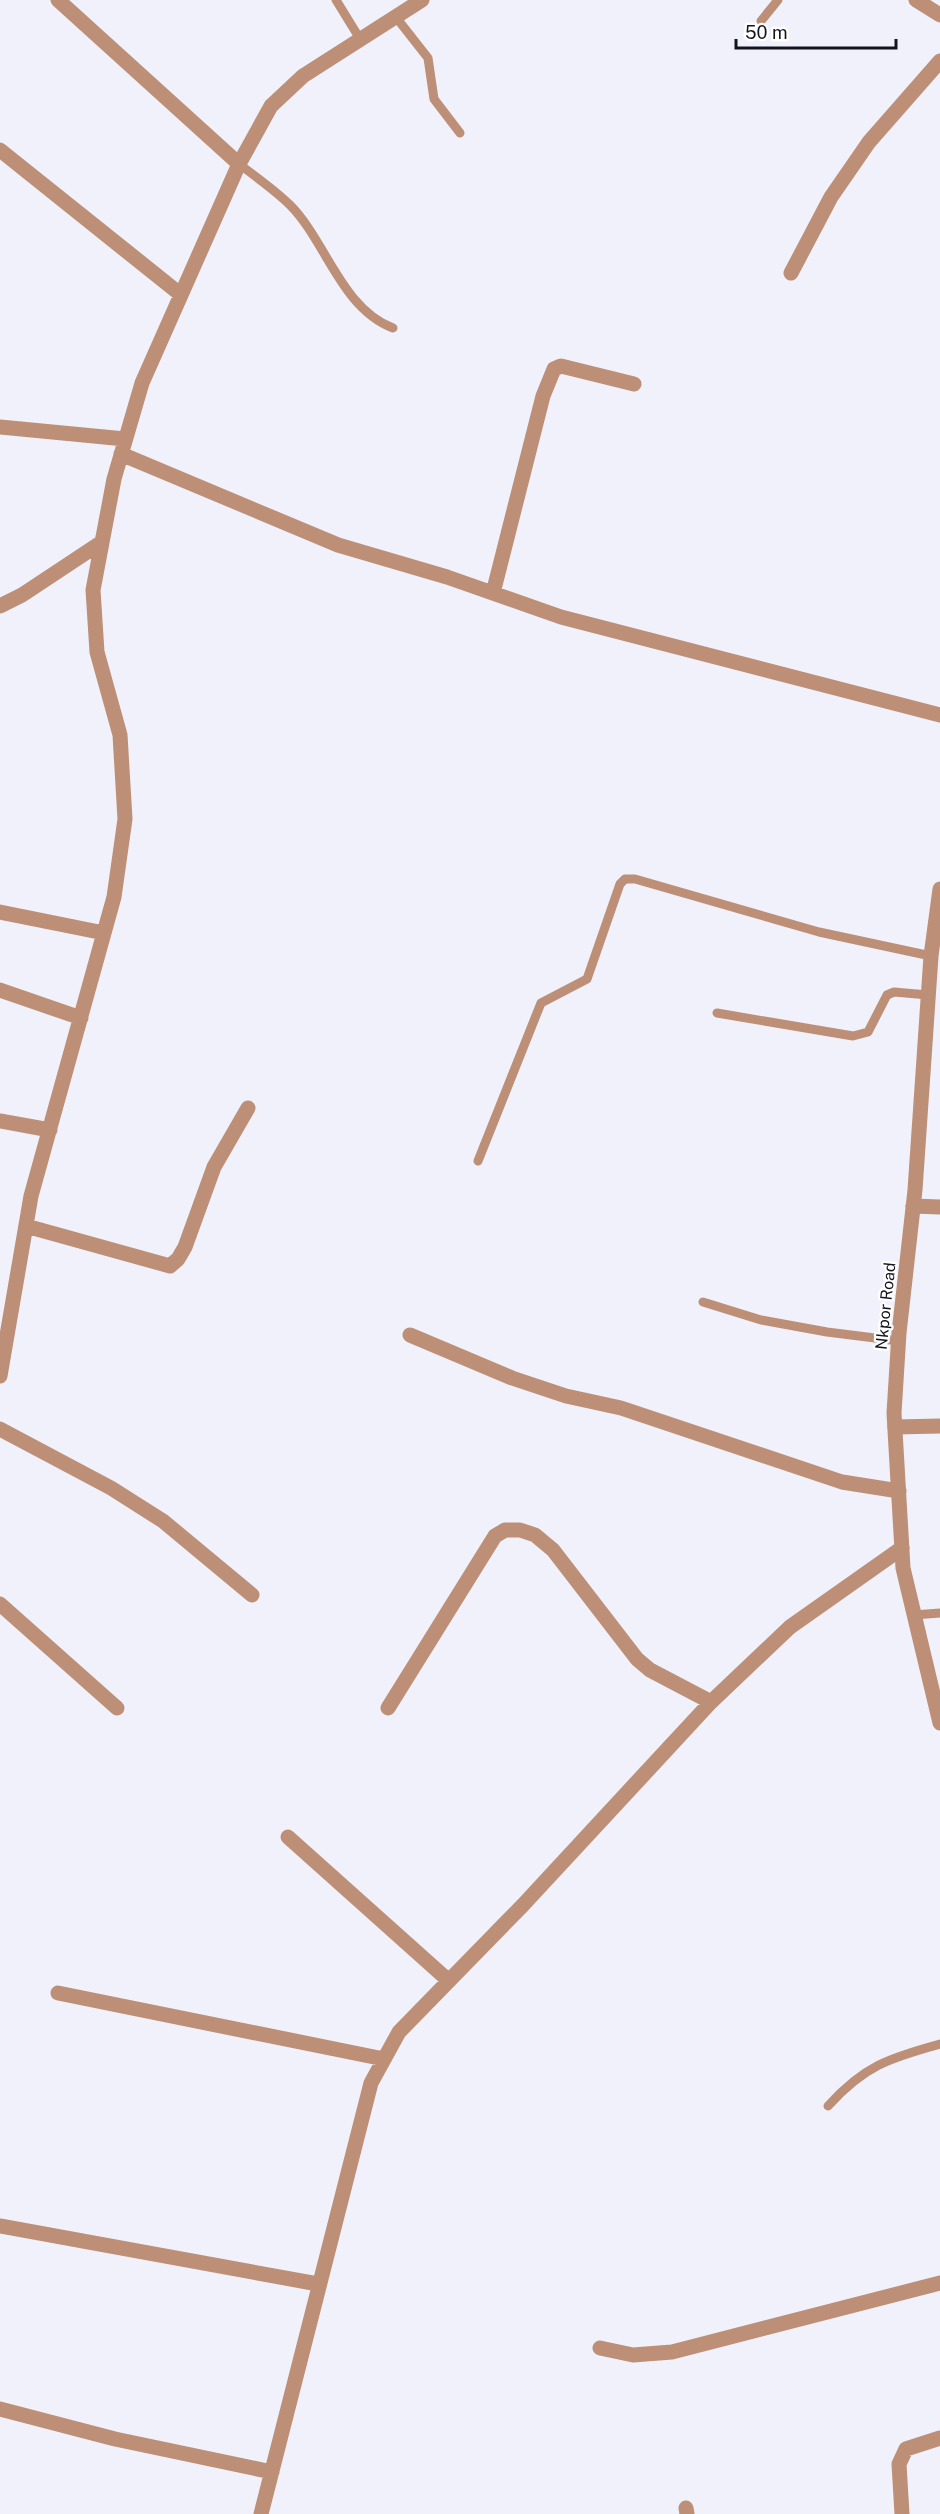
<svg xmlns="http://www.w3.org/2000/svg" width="940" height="2514" font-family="'Public Sans',sans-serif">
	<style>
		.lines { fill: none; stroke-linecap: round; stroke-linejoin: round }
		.service { stroke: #bd8f76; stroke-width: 9 }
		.minor { stroke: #bd8f76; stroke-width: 15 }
		.tertiary { stroke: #bd8f76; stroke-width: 15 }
		.labels { text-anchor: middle; stroke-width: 4.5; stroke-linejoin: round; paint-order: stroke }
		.street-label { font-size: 16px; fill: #13141c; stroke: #fff }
	</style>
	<rect width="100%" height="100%" fill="#f0f1fb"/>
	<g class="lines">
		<path class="service" d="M336,0L360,39
			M395,16L428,58L434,99L460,133
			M761,21L778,0
			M239,164C256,177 275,190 290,205C326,241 341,308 393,328
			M717,1013L853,1036L868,1032L887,995L894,992L928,995
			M478,1161L541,1003L587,979L620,884L625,879H635L819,932L931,956
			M703,1302L761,1320L827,1332L899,1341
			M914,1615L940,1613
			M828,2106C864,2066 889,2058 940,2044"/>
		<path class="minor" d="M58,0L239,164
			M916,0L940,15
			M0,150L180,294
			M791,273L831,197L869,142L940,61
			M0,427L125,439
			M121,454L338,545L447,577L561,617L940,715
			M493,593L543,396L554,369L561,366L634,384
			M0,606L22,595L102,542
			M0,912L104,933
			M0,990L81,1018
			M0,1121L50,1130
			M913,1206L940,1207
			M26,1226L170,1266L178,1259L185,1247L214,1167L248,1108
			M410,1335L512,1378L566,1396L621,1408L842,1482L899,1491
			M0,1376L31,1196L114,897L125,819L120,735L97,652L93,590L114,479L142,383L239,164L271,106L303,76L422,0
			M895,1427L940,1426
			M0,1429L111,1488L163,1521L252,1595
			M0,1604L117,1708
			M388,1708L495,1536L505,1530H520L535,1535L553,1550L637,1659L650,1670L711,1702
			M288,1837L449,1981
			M58,1993L384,2059
			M0,2226L318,2284
			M600,2348L633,2355L672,2352L940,2283
			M0,2409L115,2439L272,2472
			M686,2508L687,2514
			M261,2514L371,2083L399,2032L523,1905L711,1702L790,1627L902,1548
			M902,2514L899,2464L906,2449L940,2438"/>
		<path class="tertiary" d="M940,889L931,956L915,1190L899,1333L894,1413L903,1568L940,1723"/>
	</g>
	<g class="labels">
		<g class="street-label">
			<text transform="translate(885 1306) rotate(-84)" y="6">Nkpor Road</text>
		</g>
	</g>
	<path d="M736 39v9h160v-9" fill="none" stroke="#13141c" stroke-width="3"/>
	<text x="745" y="39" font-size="18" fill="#13141c" stroke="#ffffff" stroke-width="4.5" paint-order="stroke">50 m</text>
</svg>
